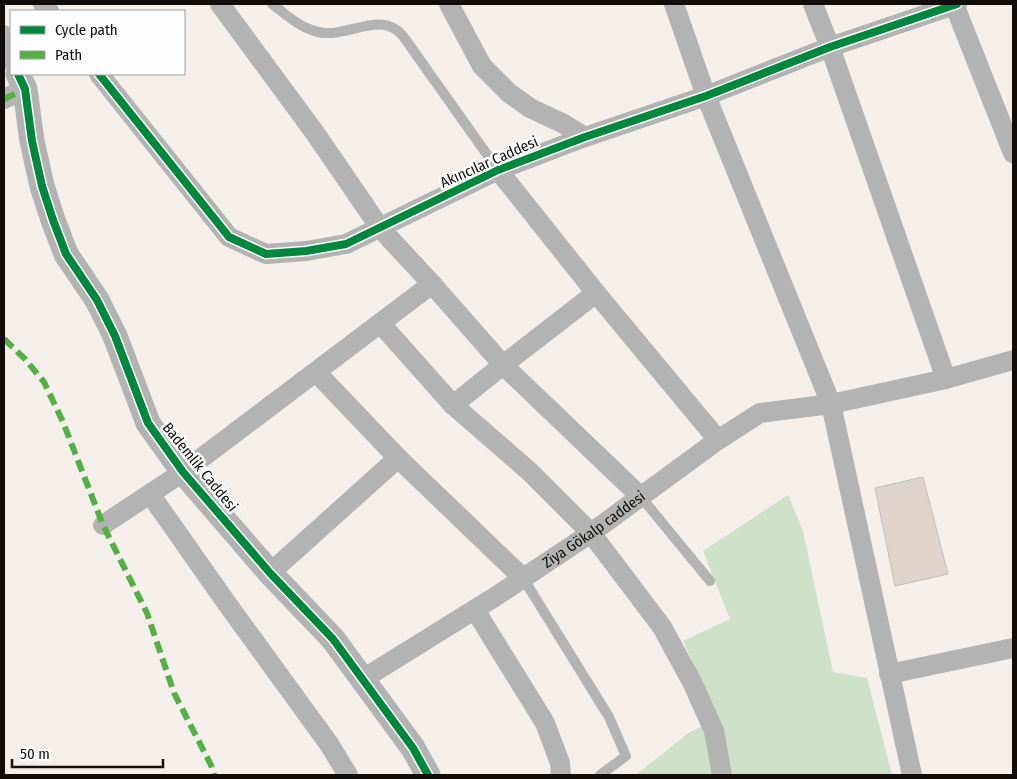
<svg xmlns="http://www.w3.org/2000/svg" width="1017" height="779" font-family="'Fira Sans Condensed',sans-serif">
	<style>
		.green { fill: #cce1c8 }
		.building { fill: #ded4cc; stroke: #c1beba }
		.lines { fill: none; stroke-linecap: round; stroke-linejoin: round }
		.service { stroke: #b2b3b2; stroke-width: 10 }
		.minor { stroke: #b2b3b2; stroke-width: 20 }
		.tertiary { stroke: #b2b3b2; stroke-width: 25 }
		.quiet { stroke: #54b044; stroke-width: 6; stroke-dasharray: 12 6; stroke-linecap: butt }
		.cycleway-casing { stroke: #fefefe; stroke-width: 11 }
		.cycleway { stroke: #00873e; stroke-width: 8 }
		.labels { text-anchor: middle; stroke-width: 5; stroke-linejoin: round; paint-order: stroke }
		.street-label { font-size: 15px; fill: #100d0a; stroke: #fefefe }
	</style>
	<rect width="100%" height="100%" fill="#f4efea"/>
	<path class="green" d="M788,495L803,531L833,672L867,678L892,775H636L687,734L718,718L683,641L730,619L703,551Z"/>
	<path class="building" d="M923,477L948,574L895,586L875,488Z"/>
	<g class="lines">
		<path class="service" d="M272,4C287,15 300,28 318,32C347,39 381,9 403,36L498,170
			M641,497L710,581
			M523,578L609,717L626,756L600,775"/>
		<g class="minor">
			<path d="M43,4L49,11"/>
			<path d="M220,4L315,133L380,228L432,284L503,365L641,497"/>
			<path d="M449,4L482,66L509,93L530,108L562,123L585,137"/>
			<path d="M674,4L706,96L831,404L912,775"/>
			<path d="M813,4L830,47L946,379"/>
			<path d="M954,4L1013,153"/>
			<path d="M99,74L229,237L266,254L306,251L346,244L498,170L585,137L706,96L830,47L957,4"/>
			<path d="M4,99L25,89"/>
			<path d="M498,170L596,293L718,440"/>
			<path d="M381,324L453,405L529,471L591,533L662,627L693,684L714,731L722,775"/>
			<path d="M316,372L398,458L523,578"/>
			<path d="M453,405L503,365L596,293"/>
			<path d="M150,494L228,605L329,744L348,775"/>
			<path d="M103,525L183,472L432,284"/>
			<path d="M270,573L398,458"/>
			<path d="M475,610L545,723L560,763L561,775"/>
			<path d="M889,674L1013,648"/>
			<path id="s1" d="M363,679L498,595L591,533L718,440L760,413L831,404L946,379L1013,360"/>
		</g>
		<path class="tertiary" d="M4,38L11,58
			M18,74L25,89L32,141L42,186L53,220L66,254L97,300L115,336L148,423L183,472L270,573L333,639L413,748L428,775"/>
		<path class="quiet" d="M4,99L25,89
			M4,339L25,359L44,382L63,422L103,525L147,613L174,693L211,765L214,775"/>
		<g class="cycleway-casing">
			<path id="cycleway" d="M18,74L25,89L32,141L42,186L53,220L66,254L97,300L115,336L148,423L183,472L270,573L333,639L413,748L428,775
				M99,74L229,237L266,254L306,251L346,244L498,170L585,137L706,96L830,47L957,4"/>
		</g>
		<use href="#cycleway" class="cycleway"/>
	</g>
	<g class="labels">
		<g class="street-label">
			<text transform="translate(489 162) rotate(-24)" y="5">Akıncılar Caddesi</text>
			<text transform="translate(200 467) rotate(51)" y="5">Bademlik Caddesi</text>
			<text dy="5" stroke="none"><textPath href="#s1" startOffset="275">Ziya Gökalp caddesi</textPath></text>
		</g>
	</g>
	<rect width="1017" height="779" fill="none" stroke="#100d0a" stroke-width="10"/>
	<rect x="10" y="10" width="175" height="65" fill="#fefefe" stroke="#9f9e9c"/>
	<rect x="20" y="26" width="25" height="8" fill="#00873e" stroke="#9f9e9c"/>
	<text x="55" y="35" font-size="15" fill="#100d0a">Cycle path</text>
	<rect x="20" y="51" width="25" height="8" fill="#54b044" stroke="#9f9e9c"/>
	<text x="55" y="60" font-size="15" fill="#100d0a">Path</text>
	<path d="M12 759v8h151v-8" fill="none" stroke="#100d0a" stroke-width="2.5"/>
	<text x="20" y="759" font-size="15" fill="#100d0a" stroke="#fefefe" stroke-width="4" paint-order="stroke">50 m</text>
</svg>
